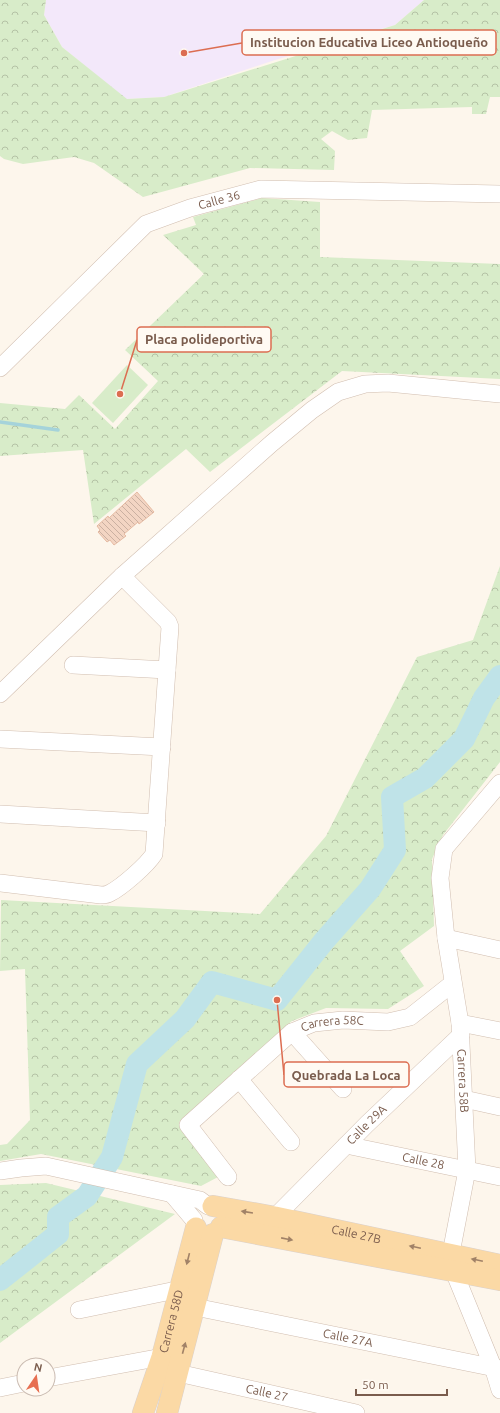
<svg xmlns="http://www.w3.org/2000/svg" width="500" height="1413" font-family="Ubuntu,sans-serif">
	<style>
		.education { fill: #f3e8fa }
		.forest { fill: url(#forest-crowns) }
		.pitch { fill: #d8ecc9 }
		.lines { fill: none; stroke-linecap: round; stroke-linejoin: round }
		.stream { stroke: #a5d3da; stroke-width: 3.5 }
		.river { stroke: #bfe3e8; stroke-width: 22 }
		.building { fill: url(#building-back-hatch); stroke: #e6bba3 }
		.minor-casing { stroke: #d1beb0; stroke-width: 18 }
		.major-casing { stroke: #dad1cd; stroke-width: 22 }
		.minor { stroke: #fff; stroke-width: 17 }
		.major { stroke: #fbd9a5; stroke-width: 21 }
		.oneway { fill: #a18267 }
		.labels { text-anchor: middle; stroke-width: 3.5; stroke-linejoin: round; paint-order: stroke }
		.street-label { font-size: 12px; fill: #7a5c4d; stroke: #fffaf3 }
		.leader { fill: none; stroke: #dc6d51; stroke-width: 1.5 }
		.callout-dot { fill: #dc6d51; stroke: #fffaf3; stroke-width: 1.5 }
		.callout { fill: #fffaf3; stroke: #dc6d51; stroke-width: 1.5 }
		.callout-label { font-size: 13px; text-anchor: middle; font-weight: bold; fill: #7a5c4d }
	</style>
	<defs>
		<pattern id="forest-crowns" width="20" height="18" patternUnits="userSpaceOnUse"><rect width="20" height="18" fill="#d8ecc9"/><path d="M2 6a3 3 0 1 1 6 0M12 15a3 3 0 1 1 6 0" fill="none" stroke="#b4c2a5"/></pattern>
		<pattern id="building-back-hatch" width="6" height="6" patternUnits="userSpaceOnUse"><rect width="6" height="6" fill="#f3d5c3"/><path d="M-1 5l2 2M0 0l6 6M5-1l2 2" fill="none" stroke="#cab0a1"/></pattern>
	</defs>
	<rect width="100%" height="100%" fill="#fdf6ec"/>
	<path class="education" d="M46,0H424L395,25L275,60L164,97L126,99L62,47L44,15Z"/>
	<path class="forest" d="M0,0H46L44,15L62,47L127,99L164,97L395,25L424,0H500V97H490L486,114H472V107L372,110L367,138L348,140L332,131L321,139L335,151L334,170L250,168L143,197L94,163L74,157L23,164L4,159L0,156Z
		M262,198L320,202V257L500,264V379L342,371L210,472L186,449L94,524L83,450L0,456V403L65,409L79,395L115,429L158,381L125,350L204,274L163,235L196,225L193,217Z
		M500,566V762L443,835L432,859L434,926L400,951L424,986L388,1009L326,1008L292,1021L179,1122L218,1177L201,1186L41,1154L0,1161V1145L7,1144L30,1120L25,969L0,971L1,900L260,914L326,836L417,657L473,640Z
		M46,1183L175,1214L0,1343V1185Z"/>
	<path class="pitch" d="M127,365L148,385L113,423L92,403Z"/>
	<g class="lines">
		<path class="stream" d="M0,422L58,430"/>
		<path class="river" d="M0,1280L58,1234V1217L87,1196L112,1157L137,1064L185,1019L212,982L277,1000L324,941L370,889L395,850L392,797L425,778L464,739L484,698L500,676"/>
	</g>
	<path class="building" d="M137,492L154,512L139,524L138,522L124,534L126,536L114,545L110,540L107,542L98,532L100,530L97,526L108,516L109,518Z"/>
	<g class="lines">
		<g class="minor-casing">
			<g id="minor">
				<path id="s1" d="M0,368L146,224L190,208L261,189L500,194"/>
				<path d="M73,665L167,670"/>
				<path d="M0,694L122,576L272,443L312,410L338,392L365,384L388,383L500,394"/>
				<path d="M0,739L162,747"/>
				<path id="s2" d="M500,783L444,849L440,878L446,938L460,1023L467,1170L452,1248L457,1279L493,1367L500,1390"/>
				<path d="M0,814L157,823"/>
				<path d="M0,883L101,895C104,895 107,895 110,893C122,887 147,865 154,854L170,627L168,622L122,576"/>
				<path d="M446,938L500,950"/>
				<path d="M460,1023L500,1031"/>
				<path d="M292,1032L343,1089"/>
				<path d="M239,1079L291,1142"/>
				<path d="M464,1099L500,1107"/>
				<path id="s3" d="M346,1145L500,1177"/>
				<path d="M0,1171L21,1168L46,1166L200,1200L208,1206"/>
				<path id="s4" d="M228,1177L188,1125L292,1032L314,1023L343,1020L388,1022L410,1017L453,983"/>
				<path d="M172,1194L194,1220"/>
				<path id="s5" d="M275,1217L367,1124L461,1035"/>
				<path id="s6" d="M195,1307L500,1369"/>
				<path d="M79,1310L181,1289"/>
				<path id="s7" d="M178,1373L356,1413"/>
				<path d="M48,1378L162,1357"/>
				<path d="M0,1388L24,1383"/>
			</g>
		</g>
		<g class="major-casing">
			<g id="major">
				<path id="s8" d="M213,1206L275,1217L500,1265"/>
				<path d="M221,1227L500,1280"/>
				<path id="s9" d="M143,1413L162,1357L196,1228"/>
				<path d="M167,1413L213,1234"/>
			</g>
		</g>
		<use href="#minor" class="minor"/>
		<use href="#major" class="major"/>
	</g>
	<defs><path id="oneway-solid" d="M-6-.8H1V-3.2L6.5 0L1 3.2V.8H-6Z"/></defs>
	<g class="oneway">
		<use href="#oneway-solid" transform="translate(247 1212) rotate(-171)"/>
		<use href="#oneway-solid" transform="translate(287 1239) rotate(11)"/>
		<use href="#oneway-solid" transform="translate(415 1247) rotate(-168)"/>
		<use href="#oneway-solid" transform="translate(188 1259) rotate(104)"/>
		<use href="#oneway-solid" transform="translate(477 1260) rotate(-168)"/>
		<use href="#oneway-solid" transform="translate(184 1348) rotate(-75)"/>
	</g>
	<g class="labels">
		<g class="street-label">
			<text dy="4" stroke="none"><textPath href="#s1" startOffset="282">Calle 36</textPath></text>
			<text dy="4" stroke="none"><textPath href="#s4" startOffset="247">Carrera 58C</textPath></text>
			<text dy="4" stroke="none"><textPath href="#s2" startOffset="320">Carrera 58B</textPath></text>
			<text dy="4" stroke="none"><textPath href="#s5" startOffset="130">Calle 29A</textPath></text>
			<text dy="4" stroke="none"><textPath href="#s3" startOffset="79">Calle 28</textPath></text>
			<text dy="4" stroke="none"><textPath href="#s8" startOffset="146">Calle 27B</textPath></text>
			<text dy="4" stroke="none"><textPath href="#s9" startOffset="96">Carrera 58D</textPath></text>
			<text dy="4" stroke="none"><textPath href="#s6" startOffset="156">Calle 27A</textPath></text>
			<text dy="4" stroke="none"><textPath href="#s7" startOffset="91">Calle 27</textPath></text>
		</g>
	</g>
	<path class="leader" d="M184 53L242 43M120 394L137 340M277 1000L284 1075"/>
	<g class="callout-dot">
		<circle cx="184" cy="53" r="4"/>
		<circle cx="120" cy="394" r="4"/>
		<circle cx="277" cy="1000" r="4"/>
	</g>
	<g class="callout">
		<rect x="242" y="30" width="254" height="25" rx="4"/>
		<rect x="137" y="327" width="134" height="25" rx="4"/>
		<rect x="284" y="1062" width="125" height="25" rx="4"/>
	</g>
	<g class="callout-label">
		<text x="369" y="47">Institucion Educativa Liceo Antioqueño</text>
		<text x="204" y="344">Placa polideportiva</text>
		<text x="346" y="1080">Quebrada La Loca</text>
	</g>
	<g transform="translate(36 1377) rotate(13)"><circle r="19" fill="#fffaf3" stroke="#cabbb1"/>
	<path d="M0-3L7 15L0 10L-7 15Z" fill="#e76f51"/>
	<text y="-6" font-size="11" font-weight="bold" text-anchor="middle" fill="#7a5c4d">N</text>
	</g>
	<path d="M356 1389v6h91v-6" fill="none" stroke="#7a5c4d" stroke-width="2"/>
	<text x="362" y="1389" font-size="12" fill="#7a5c4d" stroke="#fffaf3" stroke-width="3" paint-order="stroke">50 m</text>
</svg>
